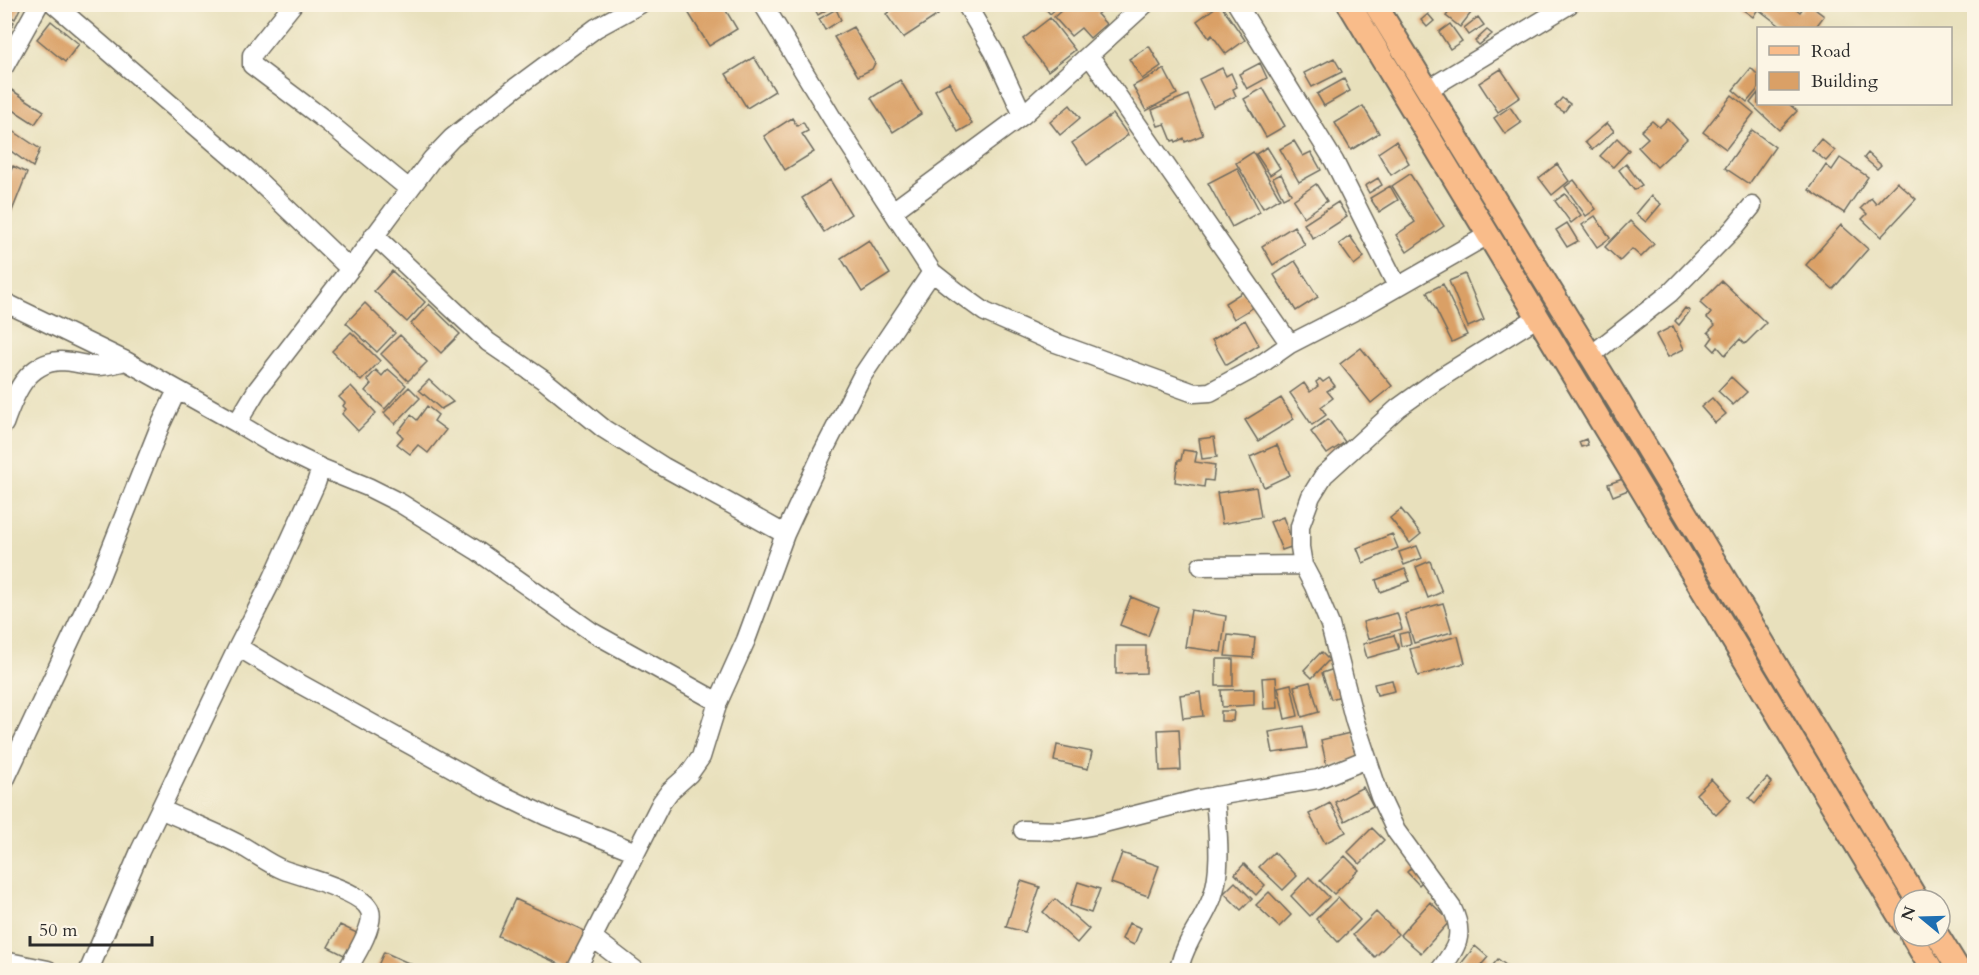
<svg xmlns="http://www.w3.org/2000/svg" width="1979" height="975" font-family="Cardo,serif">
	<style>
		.building { fill: #daa066 }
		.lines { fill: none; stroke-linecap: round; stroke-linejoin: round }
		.minor-casing { stroke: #6d6a5e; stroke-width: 21 }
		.major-casing { stroke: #6d6a5e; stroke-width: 26 }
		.minor { stroke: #fff; stroke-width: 18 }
		.major { stroke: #f9bc8a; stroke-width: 22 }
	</style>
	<rect width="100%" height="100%" fill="#fcf5e5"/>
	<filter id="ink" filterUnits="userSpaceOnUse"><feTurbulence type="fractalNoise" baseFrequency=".0167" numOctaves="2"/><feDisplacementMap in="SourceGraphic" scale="12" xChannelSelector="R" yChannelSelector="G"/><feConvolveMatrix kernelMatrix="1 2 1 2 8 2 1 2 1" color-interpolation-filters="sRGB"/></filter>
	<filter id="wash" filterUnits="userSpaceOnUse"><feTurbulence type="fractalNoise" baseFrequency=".008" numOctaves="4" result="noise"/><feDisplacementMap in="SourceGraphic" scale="24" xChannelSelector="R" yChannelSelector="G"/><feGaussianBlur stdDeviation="1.35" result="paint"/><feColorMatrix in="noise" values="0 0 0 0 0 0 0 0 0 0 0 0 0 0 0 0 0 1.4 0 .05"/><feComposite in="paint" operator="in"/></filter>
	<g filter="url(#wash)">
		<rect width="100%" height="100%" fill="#e8e0bc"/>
		<g id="blocks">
			<path class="building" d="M4,4H22L15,19L4,13Z
				M700,4H722L737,29L709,46L688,12Z
				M812,4H836L818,15Z
				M900,4H931L938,15L903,38L886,14Z
				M1042,4H1061L1050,14Z
				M1069,4H1104L1106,7L1097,14L1106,24L1090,38L1081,28L1071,36L1054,17Z
				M1220,4L1245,40L1226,54L1212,35L1209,38L1197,21Z
				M1455,4H1478L1460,27L1446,16Z
				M1745,4H1790L1800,12L1806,4H1808L1824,16L1815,28H1783L1758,9L1753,17L1742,9Z
				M836,9L841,20L825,30L819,19Z
				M1428,14L1434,21L1427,27L1421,20Z
				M4,17L14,22L4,40Z
				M1478,17L1484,25L1469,35L1464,28Z
				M1050,18L1075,50L1048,71L1023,39Z
				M51,21L79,44L65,62L37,39Z
				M1450,24L1462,41L1450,49L1439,32Z
				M853,27L875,63L872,69L858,76L834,37Z
				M1487,30L1492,34L1479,45L1475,41Z
				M1149,46L1161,66L1142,79L1129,59Z
				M754,57L775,91L747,108L726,74Z
				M1334,58L1342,72L1312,87L1304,73Z
				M1260,63L1267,78L1247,89L1239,74Z
				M1222,68L1226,76L1231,73L1237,87L1233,89L1236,96L1213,107L1199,79Z
				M1751,68L1758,75V89L1747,102L1733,90Z
				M1164,69L1177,94L1146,111L1133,86Z
				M1501,69L1520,97L1498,112L1479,83Z
				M1344,79L1350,91L1324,106L1317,94Z
				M900,80L921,114L893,132L871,98Z
				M949,82L972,124L958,132L935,90Z
				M1263,88L1285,126L1266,137L1244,99Z
				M10,89L44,111L35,124L4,104V98Z
				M1758,93V104H1789L1797,111L1779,130L1750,103Z
				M1188,95L1203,135L1185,142L1184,138L1176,142L1175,140L1172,141L1165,124L1158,126L1152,110Z
				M1732,95L1754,113L1726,149L1703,132Z
				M1562,98L1570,104L1564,112L1555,106Z
				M1070,105L1080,118L1060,135L1050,122Z
				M1363,106L1379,133L1351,150L1335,123Z
				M1510,107L1521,123L1505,134L1494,118Z
				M1113,114L1128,135L1087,165L1072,143Z
				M792,118L797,126L803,122L808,131L802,134L814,152L785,170L764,136Z
				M1668,119L1687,139L1657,167L1638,147L1648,138L1641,131L1652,121L1659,127Z
				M1607,123L1614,131L1592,150L1585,142Z
				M4,125L40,149L33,167L4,146Z
				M1752,130L1775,147L1749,184L1725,168Z
				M1617,138L1629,150L1613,167L1600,156Z
				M1821,139L1835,151L1826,161L1812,150Z
				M1294,141L1303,156L1311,152L1321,170L1299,182L1280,149Z
				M1396,141L1409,163L1391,175L1378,153Z
				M1267,147L1280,168L1270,175L1256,154Z
				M1253,152L1280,198L1263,208L1236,163Z
				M1868,153L1881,165L1877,169L1864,158Z
				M1840,158L1868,177L1844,213L1809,190L1826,165L1832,170Z
				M1557,164L1569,181L1552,195L1539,178Z
				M1626,164L1642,185L1634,190L1619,170Z
				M13,166L27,173L10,216L4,214V186Z
				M1237,168L1260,212L1232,227L1208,183Z
				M1281,174L1291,194L1283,198L1273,178Z
				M1410,174L1444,226L1407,252L1396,235L1415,222L1392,186Z
				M1378,178L1382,185L1369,193L1365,186Z
				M830,180L851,214L824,232L802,198Z
				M1574,180L1596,209L1586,216L1565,187Z
				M1897,182L1916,199L1881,237L1862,219L1867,214L1861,208L1871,198L1876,204Z
				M1316,184L1327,201L1304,217L1293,200Z
				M1390,186L1398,200L1379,212L1370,198Z
				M1565,194L1581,215L1571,223L1555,201Z
				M1651,196L1661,204L1646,222L1636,214Z
				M1338,202L1347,217L1313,239L1304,224Z
				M1595,216L1610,238L1597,247L1582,225Z
				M1630,221L1654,244L1641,257L1632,249L1620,261L1605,247Z
				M1567,223L1578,241L1567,247L1556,230Z
				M1841,225L1868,249L1833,289L1806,265Z
				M1294,226L1305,245L1273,265L1262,246Z
				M1350,236L1364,257L1354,265L1339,244Z
				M869,240L890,274L862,292L841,258Z
				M1295,261L1318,297L1296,311L1274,275Z
				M392,271L425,302L407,322L374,291Z
				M1465,274L1484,320L1468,327L1449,281Z
				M1722,281L1766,323L1745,344L1740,339L1725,355L1718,347L1715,351L1708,344L1713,337L1708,332L1715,325L1707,318L1711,313L1700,303Z
				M1443,284L1467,335L1452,342L1427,292Z
				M1244,291L1254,307L1234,319L1225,303Z
				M365,303L395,333L377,352L346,323Z
				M429,304L460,334L441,353L411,324Z
				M1685,308L1690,311L1679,325L1675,321Z
				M1245,320L1259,345L1226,365L1212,340Z
				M1673,326L1684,349L1668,357L1656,335Z
				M351,332L380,361L361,381L332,351Z
				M400,335L427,362L408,381L381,354Z
				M1361,348L1392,386L1371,403L1340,364Z
				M388,369L406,385L385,409L365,391L371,384L367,380L376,370L382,376Z
				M1731,377L1747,392L1733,405L1718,391Z
				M1329,378L1335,386L1327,391L1333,398L1321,407L1326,415L1312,425L1290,393L1304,383L1310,392L1318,386L1316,382L1320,379L1323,382Z
				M429,380L453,402L441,409L419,390Z
				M351,386L376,413L358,431L342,414L346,409L343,406L345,403L339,397Z
				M409,387L420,398L395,424L384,413Z
				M1281,398L1294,419L1258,441L1245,420Z
				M1712,398L1726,414L1715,423L1701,407Z
				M427,406L438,415L434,421L446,430L428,453L418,445L410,454L397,444L403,437L398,432L411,415L417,420Z
				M1328,419L1345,442L1327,454L1311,432Z
				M1214,437L1217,457L1202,459L1199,439Z
				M1586,439L1588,445L1581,447L1579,442Z
				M1277,445L1290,475L1264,487L1250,457Z
				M1183,450L1197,452L1195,462L1215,465L1213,481L1205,480L1204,487L1175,482L1178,460H1181Z
				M1623,479L1628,490L1613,496L1608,484Z
				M1256,487L1261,517L1222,524L1217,493Z
				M1401,509L1421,534L1410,543L1390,518Z
				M1283,517L1294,546L1282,550L1270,522Z
				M1392,534L1398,548L1363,563L1357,548Z
				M1417,546L1422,558L1404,565L1399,552Z
				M1430,561L1442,592L1428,598L1416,567Z
				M1405,569L1410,581L1380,592L1376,580Z
				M1131,597L1159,608L1148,636L1120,625Z
				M1443,603L1452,632L1414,643L1405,614Z
				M1191,610L1226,616L1221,652L1185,647Z
				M1397,613L1402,629L1368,639L1363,622Z
				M1408,632L1411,644L1401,646L1399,634Z
				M1228,635L1255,638L1253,658L1225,656Z
				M1394,635L1399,649L1367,658L1363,644Z
				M1458,636L1465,663L1418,676L1410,649Z
				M1116,646H1146V673L1116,674Z
				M1321,652L1329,660L1312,678L1304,670Z
				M1216,659H1233V686H1216Z
				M1334,669L1344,695L1331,699L1322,673Z
				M1276,677L1278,708L1264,709L1262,678Z
				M1392,680L1395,691L1377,695L1374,684Z
				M1310,682L1319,712L1302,717L1294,686Z
				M1291,684L1298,716L1285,719L1278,687Z
				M1254,689V705L1222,707L1221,690Z
				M1200,692L1203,716L1183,718L1180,695Z
				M1221,711H1234L1233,721H1221Z
				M1303,726L1307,748L1273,753L1269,732Z
				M1179,729L1181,770L1160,771L1158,730Z
				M1354,732L1360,759L1327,767L1321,740Z
				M1057,745L1092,752L1088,769L1054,761Z
				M1767,778L1772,783L1755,804L1749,798Z
				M1711,779L1731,800L1716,815L1696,794Z
				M1363,787L1373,806L1345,821L1335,802Z
				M1330,803L1346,832L1325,843L1309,814Z
				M1372,828L1384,840L1360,864L1348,852Z
				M1274,852L1297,876L1283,890L1259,867Z
				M1122,853L1159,866L1148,896L1111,883Z
				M1345,856L1359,870L1334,894L1320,881Z
				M1244,864L1265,885L1256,895L1235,874Z
				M1414,865L1426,878L1419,885L1407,872Z
				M1309,877L1329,897L1310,916L1291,896Z
				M1021,881L1040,887L1025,932L1006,927Z
				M1078,882L1100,889L1091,913L1070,906Z
				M1235,882L1252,899L1241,910L1224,893Z
				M1269,892L1291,915L1279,927L1256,905Z
				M1338,897L1360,920L1338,942L1316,919Z
				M515,899L585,931L568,968L498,936Z
				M1055,899L1089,929L1077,943L1043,912Z
				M1430,902L1450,921L1421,953L1400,935Z
				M1376,912L1398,934L1375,957L1353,935Z
				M1129,923L1141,928L1134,945L1122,939Z
				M340,925L363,936L352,959L328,947Z
				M1475,946L1488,957L1477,970H1456Z
				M384,952L413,965L410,970H376Z
				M1498,959L1512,970H1489Z"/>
		</g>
	</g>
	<g filter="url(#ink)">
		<use href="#blocks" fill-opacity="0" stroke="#6d6a5e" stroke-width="1.5"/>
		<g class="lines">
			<g class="minor-casing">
				<path id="minor" d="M54,4L248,171L350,269
					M293,4L252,55V65L325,120L409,189
					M763,4L832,118L932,272L956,291L985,312L1053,342L1194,393L1210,392L1260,365L1290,344L1364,306L1488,235
					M966,4L994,52L1023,115
					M1237,4L1334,161L1397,286
					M1089,55L1290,344
					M4,67L39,4
					M1427,90L1570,4
					M893,211L1023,115L1145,4
					M374,235L488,342L545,381L604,429L664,467L785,534
					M4,302L126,361L237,423
					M1590,356L1670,293L1734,228L1752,206
					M4,424C14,396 26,362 61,361C73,361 86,366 98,366C107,366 117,363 126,361
					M321,468L368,487L400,503L476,550L592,632L718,702
					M1201,566L1303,565
					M238,647L293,680L494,791L546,816L636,852
					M4,782L99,579L160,426L177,390
					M160,809C186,821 214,831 240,845C255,853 268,864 284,870C303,877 363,891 370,911C375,925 354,958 347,970
					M1023,830L1062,831L1096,825L1199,799L1318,779L1367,759
					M592,937L635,970
					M4,961L48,970
					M1180,965C1186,940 1203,922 1212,898C1223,867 1217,829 1215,796
					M89,970L140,851L238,647L271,582L316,483L321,468L274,445L237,423L257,390L350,269L432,159L452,138L515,88L596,28L640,4
					M576,970L661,803L670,791L689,774L701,757L718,702L746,640L785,534L823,452L862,376L932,272
					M1440,970C1457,948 1465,935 1452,908L1396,831L1380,797L1355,722L1330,625L1314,586L1303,565L1300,547V526L1311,496L1324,475L1398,408L1437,380L1538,317"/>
			</g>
			<g class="major-casing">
				<path id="major" d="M1349,4L1904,924
					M1375,4L1619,402L1917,900
					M1912,936L1932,970
					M1938,936L1959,970"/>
			</g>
			<use href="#minor" class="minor"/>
			<use href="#major" class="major"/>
		</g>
	</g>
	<rect width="1979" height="975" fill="none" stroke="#fcf5e5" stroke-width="24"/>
	<rect x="1757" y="27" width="195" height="78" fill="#fcf5e5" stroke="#a8a49b" stroke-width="1.5"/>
	<rect x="1769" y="46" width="30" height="9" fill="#f9bc8a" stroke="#a8a49b" stroke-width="1.5"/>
	<text x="1811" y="57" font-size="18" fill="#2b2b2b">Road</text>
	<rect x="1769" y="72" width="30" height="18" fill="#daa066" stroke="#a8a49b" stroke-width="1.5"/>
	<text x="1811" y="87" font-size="18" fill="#2b2b2b">Building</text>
	<g transform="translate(1922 918) rotate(289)"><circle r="28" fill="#fcf5e5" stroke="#a8a49b" stroke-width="1.5"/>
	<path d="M0-4.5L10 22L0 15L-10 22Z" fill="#1f6fb2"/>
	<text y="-9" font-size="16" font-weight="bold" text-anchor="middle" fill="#2b2b2b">N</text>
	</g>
	<path d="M30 936v9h122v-9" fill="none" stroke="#2b2b2b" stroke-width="3"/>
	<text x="39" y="936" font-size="18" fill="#2b2b2b" stroke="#fcf5e5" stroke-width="4.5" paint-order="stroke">50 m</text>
</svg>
